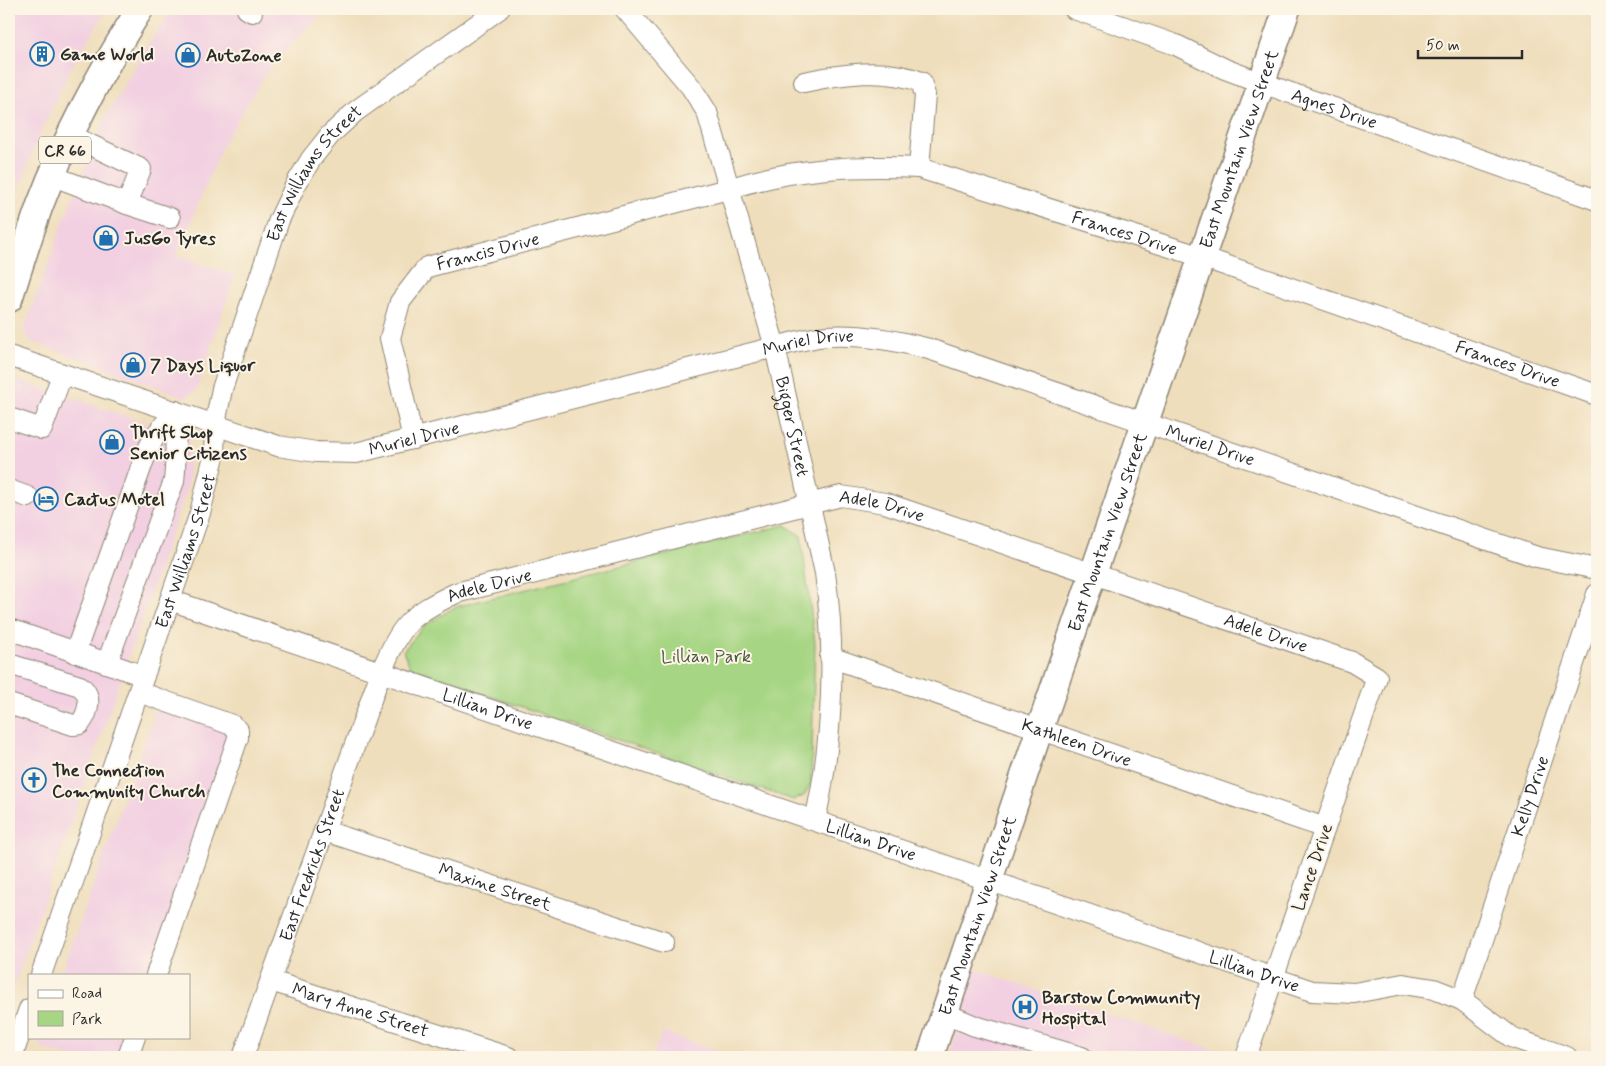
<svg xmlns="http://www.w3.org/2000/svg" width="1606" height="1066" font-family="Mynerve,sans-serif">
	<style>
		.built { fill: #f2cfe1 }
		.green { fill: #a6d583; stroke: #688057 }
		.lines { fill: none; stroke-linecap: round; stroke-linejoin: round }
		.minor-casing { stroke: #8d8474; stroke-width: 22 }
		.major-casing { stroke: #8d8474; stroke-width: 29 }
		.minor { stroke: #fff; stroke-width: 20 }
		.major { stroke: #fff; stroke-width: 26 }
		.labels { text-anchor: middle; stroke-width: 4; stroke-linejoin: round; paint-order: stroke }
		.shield { fill: #fcf5e5; stroke: #6a6863; stroke-width: 1 }
		.shield-label { font-size: 16px; font-weight: bold; fill: #2b2b2b }
		.poi-label { font-size: 18px; font-weight: bold; fill: #2b2b2b; stroke: #fcf5e5; text-anchor: start }
		.street-label { font-size: 18px; fill: #2b2b2b; stroke: #fcf5e5 }
		.park-label { font-size: 18px; fill: #4a5641; stroke: #fcf5e5 }
	</style>
	<rect width="100%" height="100%" fill="#fcf5e5"/>
	<filter id="ink" filterUnits="userSpaceOnUse"><feTurbulence type="fractalNoise" baseFrequency=".02" numOctaves="2"/><feDisplacementMap in="SourceGraphic" scale="10" xChannelSelector="R" yChannelSelector="G"/><feConvolveMatrix kernelMatrix="1 2 1 2 8 2 1 2 1" color-interpolation-filters="sRGB"/></filter>
	<filter id="wash" filterUnits="userSpaceOnUse"><feTurbulence type="fractalNoise" baseFrequency=".0096" numOctaves="4" result="noise"/><feDisplacementMap in="SourceGraphic" scale="20" xChannelSelector="R" yChannelSelector="G"/><feGaussianBlur stdDeviation="1.12" result="paint"/><feColorMatrix in="noise" values="0 0 0 0 0 0 0 0 0 0 0 0 0 0 0 0 0 1.4 0 .05"/><feComposite in="paint" operator="in"/></filter>
	<g filter="url(#wash)">
		<rect width="100%" height="100%" fill="#efdebc"/>
		<path class="built" d="M9,9H107L68,73L38,138L9,215Z
			M172,9H325L268,70L223,144L176,256L235,275L197,389L185,397L30,341L24,330L71,202L105,119L144,52Z
			M14,379L186,436L190,444L188,485L9,1001V646L23,650L9,645V381Z
			M157,707L232,732L149,975H61Z
			M974,969L1224,1053L1235,1057H949Z
			M662,1032L734,1057H652Z
			M39,1037H128L121,1057H69L43,1049L37,1041Z"/>
		<path class="green" d="M785,525L801,536L815,643L811,783L804,796L793,800L411,669L403,651L424,626L455,607Z"/>
	</g>
	<g filter="url(#ink)">
		<g class="lines">
			<g class="minor-casing">
				<g id="minor">
					<path d="M247,9L252,12"/>
					<path id="s1" d="M625,9L691,87L707,112L775,347L825,573C836,651 833,743 815,820"/>
					<path id="s2" d="M1074,9L1176,45L1225,69L1262,83L1597,200"/>
					<path d="M804,82C841,74 885,67 921,82L925,95L919,168"/>
					<path d="M53,176L127,204L141,169L72,136"/>
					<path d="M127,204L170,218"/>
					<path id="s3" d="M9,356L278,446L316,452L356,453L775,347C792,343 811,337 828,336C863,334 895,340 929,349L1537,557L1597,569"/>
					<path d="M9,418L42,429L62,375"/>
					<path id="s4" d="M413,439L390,338L400,302L427,267L728,189C792,168 853,165 919,168L1202,257L1597,395"/>
					<path d="M9,490L28,497"/>
					<path id="s5" d="M170,600L1312,991L1354,993L1403,984L1434,989L1462,1000L1511,1037L1567,1057"/>
					<path d="M9,629L144,676"/>
					<path d="M75,653L147,451L155,436L175,411"/>
					<path id="s6" d="M830,657L1325,828"/>
					<path d="M107,663L174,481C177,457 175,435 175,411"/>
					<path d="M9,664L80,686C93,696 89,712 80,724L73,725L9,704"/>
					<path d="M139,692L232,725L238,730V738L156,975"/>
					<path id="s7" d="M325,831L664,942"/>
					<path id="s8" d="M41,975L200,513L214,456L215,424L222,389L279,220L296,184L311,159L330,135L356,111L499,9"/>
					<path id="s9" d="M271,981L508,1057"/>
					<path id="s10" d="M1462,1000L1597,594"/>
					<path d="M944,1013L975,1026L1082,1057"/>
					<path d="M12,1057L29,1009"/>
					<path d="M128,1057L135,1037"/>
					<path id="s11" d="M243,1057L381,672C402,624 408,616 456,593L841,496L885,503L1352,662L1377,677L1246,1057"/>
				</g>
			</g>
			<g class="major-casing">
				<g id="major">
					<path d="M9,299C19,268 29,236 40,205C64,141 103,67 140,9"/>
					<path id="s12" d="M930,1057L1039,731L1287,9"/>
				</g>
			</g>
			<use href="#minor" class="minor"/>
			<use href="#major" class="major"/>
		</g>
	</g>
	<defs>
		<g id="building-ring" transform="scale(1.25)"><circle r="9.5" fill="#fcf5e5" stroke="#1f6fb2" stroke-width="1.5"/><path d="M-4-6H4V6H1V3H-1V6H-4ZM-2.5-4.3h1.7v1.8h-1.7ZM.8-4.3h1.7v1.8H.8ZM-2.5-1h1.7V.8h-1.7ZM.8-1h1.7V.8H.8Z" fill="#1f6fb2"/></g>
		<g id="shop-ring" transform="scale(1.25)"><circle r="9.5" fill="#fcf5e5" stroke="#1f6fb2" stroke-width="1.5"/><path d="M-5-2.5h2.3a2.7 3.5 0 0 1 5.4 0H5L5.5 6h-11ZM-1.5-2.5h3a1.5 2.3 0 0 0-3 0Z" fill="#1f6fb2"/></g>
		<g id="hotel-ring" transform="scale(1.25)"><circle r="9.5" fill="#fcf5e5" stroke="#1f6fb2" stroke-width="1.5"/><path d="M-6-4.5h1.5V1H6V5H4.5V3h-9V5H-6ZM-4 0a1.8 1.8 0 1 1 3.6 0ZM.5 0V-2.5h3Q6-2.5 6 0Z" fill="#1f6fb2"/></g>
		<g id="church-ring" transform="scale(1.25)"><circle r="9.5" fill="#fcf5e5" stroke="#1f6fb2" stroke-width="1.5"/><path d="M-1.2-6h2.4v3.5h3.3v2.4h-3.3V6h-2.4V-.1h-3.3v-2.4h3.3Z" fill="#1f6fb2"/></g>
		<g id="hospital-ring" transform="scale(1.25)"><circle r="9.5" fill="#fcf5e5" stroke="#1f6fb2" stroke-width="1.5"/><path d="M-5-5h3v3.5h4V-5h3V5h-3V1.5h-4V5h-3Z" fill="#1f6fb2"/></g>
	</defs>
	<g fill-rule="evenodd">
		<use href="#building-ring" x="42" y="54"/>
		<use href="#shop-ring" x="188" y="55"/>
		<use href="#shop-ring" x="106" y="238"/>
		<use href="#shop-ring" x="133" y="365"/>
		<use href="#shop-ring" x="112" y="442"/>
		<use href="#hotel-ring" x="46" y="499"/>
		<use href="#church-ring" x="34" y="780"/>
		<use href="#hospital-ring" x="1025" y="1007"/>
	</g>
	<g class="labels">
		<rect class="shield" x="39" y="136.5" width="52" height="27" rx="4"/>
		<g class="shield-label">
			<text x="65" y="156">CR 66</text>
		</g>
		<g class="poi-label">
			<text x="60" y="60">Game World</text>
			<text x="206" y="61">AutoZone</text>
			<text x="124" y="244">JusGo Tyres</text>
			<text x="150" y="371">7 Days Liquor</text>
			<text x="130" y="438">Thrift Shop<tspan x="130" dy="21">Senior Citizens</tspan></text>
			<text x="64" y="505">Cactus Motel</text>
			<text x="52" y="776">The Connection<tspan x="52" dy="21">Community Church</tspan></text>
			<text x="1042" y="1003">Barstow Community<tspan x="1042" dy="21">Hospital</tspan></text>
		</g>
		<g class="street-label">
			<text dy="6" stroke="none"><textPath href="#s2" startOffset="279">Agnes Drive</textPath></text>
			<text dy="6" stroke="none"><textPath href="#s12" startOffset="959">East Mountain View Street</textPath></text>
			<text dy="6" stroke="none"><textPath href="#s8" startOffset="852">East Williams Street</textPath></text>
			<text dy="6" stroke="none"><textPath href="#s4" startOffset="905">Frances Drive</textPath></text>
			<text dy="6" stroke="none"><textPath href="#s4" startOffset="248">Francis Drive</textPath></text>
			<text dy="6" stroke="none"><textPath href="#s3" startOffset="828">Muriel Drive</textPath></text>
			<text dy="6" stroke="none"><textPath href="#s4" startOffset="1310">Frances Drive</textPath></text>
			<text dy="6" stroke="none"><textPath href="#s1" startOffset="458">Bigger Street</textPath></text>
			<text dy="6" stroke="none"><textPath href="#s3" startOffset="422">Muriel Drive</textPath></text>
			<text dy="6" stroke="none"><textPath href="#s3" startOffset="1248">Muriel Drive</textPath></text>
			<text dy="6" stroke="none"><textPath href="#s11" startOffset="961">Adele Drive</textPath></text>
			<text dy="6" stroke="none"><textPath href="#s12" startOffset="554">East Mountain View Street</textPath></text>
			<text dy="6" stroke="none"><textPath href="#s8" startOffset="448">East Williams Street</textPath></text>
			<text dy="6" stroke="none"><textPath href="#s11" startOffset="556">Adele Drive</textPath></text>
			<text dy="6" stroke="none"><textPath href="#s11" startOffset="1366">Adele Drive</textPath></text>
			<text dy="6" stroke="none"><textPath href="#s5" startOffset="336">Lillian Drive</textPath></text>
			<text dy="6" stroke="none"><textPath href="#s6" startOffset="261">Kathleen Drive</textPath></text>
			<text dy="6" stroke="none"><textPath href="#s10" startOffset="215">Kelly Drive</textPath></text>
			<text dy="6" stroke="none"><textPath href="#s5" startOffset="741">Lillian Drive</textPath></text>
			<text dy="6" stroke="none"><textPath href="#s11" startOffset="204">East Fredricks Street</textPath></text>
			<text transform="translate(1312 867) rotate(-71)" y="6">Lance Drive</text>
			<text dy="6" stroke="none"><textPath href="#s7" startOffset="179">Maxine Street</textPath></text>
			<text dy="6" stroke="none"><textPath href="#s12" startOffset="149">East Mountain View Street</textPath></text>
			<text dy="6" stroke="none"><textPath href="#s5" startOffset="1146">Lillian Drive</textPath></text>
			<text dy="6" stroke="none"><textPath href="#s9" startOffset="94">Mary Anne Street</textPath></text>
		</g>
		<g class="park-label">
			<text x="706" y="662">Lillian Park</text>
		</g>
	</g>
	<rect width="1606" height="1066" fill="none" stroke="#fcf5e5" stroke-width="30"/>
	<rect x="28" y="974" width="162" height="65" fill="#fcf5e5" stroke="#a8a49b"/>
	<rect x="38" y="990" width="25" height="8" fill="#ffffff" stroke="#a8a49b"/>
	<text x="72" y="998" font-size="15" fill="#2b2b2b">Road</text>
	<rect x="38" y="1011" width="25" height="15" fill="#a6d583" stroke="#a8a49b"/>
	<text x="72" y="1024" font-size="15" fill="#2b2b2b">Park</text>
	<path d="M1418 50v8h104v-8" fill="none" stroke="#2b2b2b" stroke-width="2.5"/>
	<text x="1426" y="50" font-size="15" fill="#2b2b2b" stroke="#fcf5e5" stroke-width="4" paint-order="stroke">50 m</text>
</svg>
